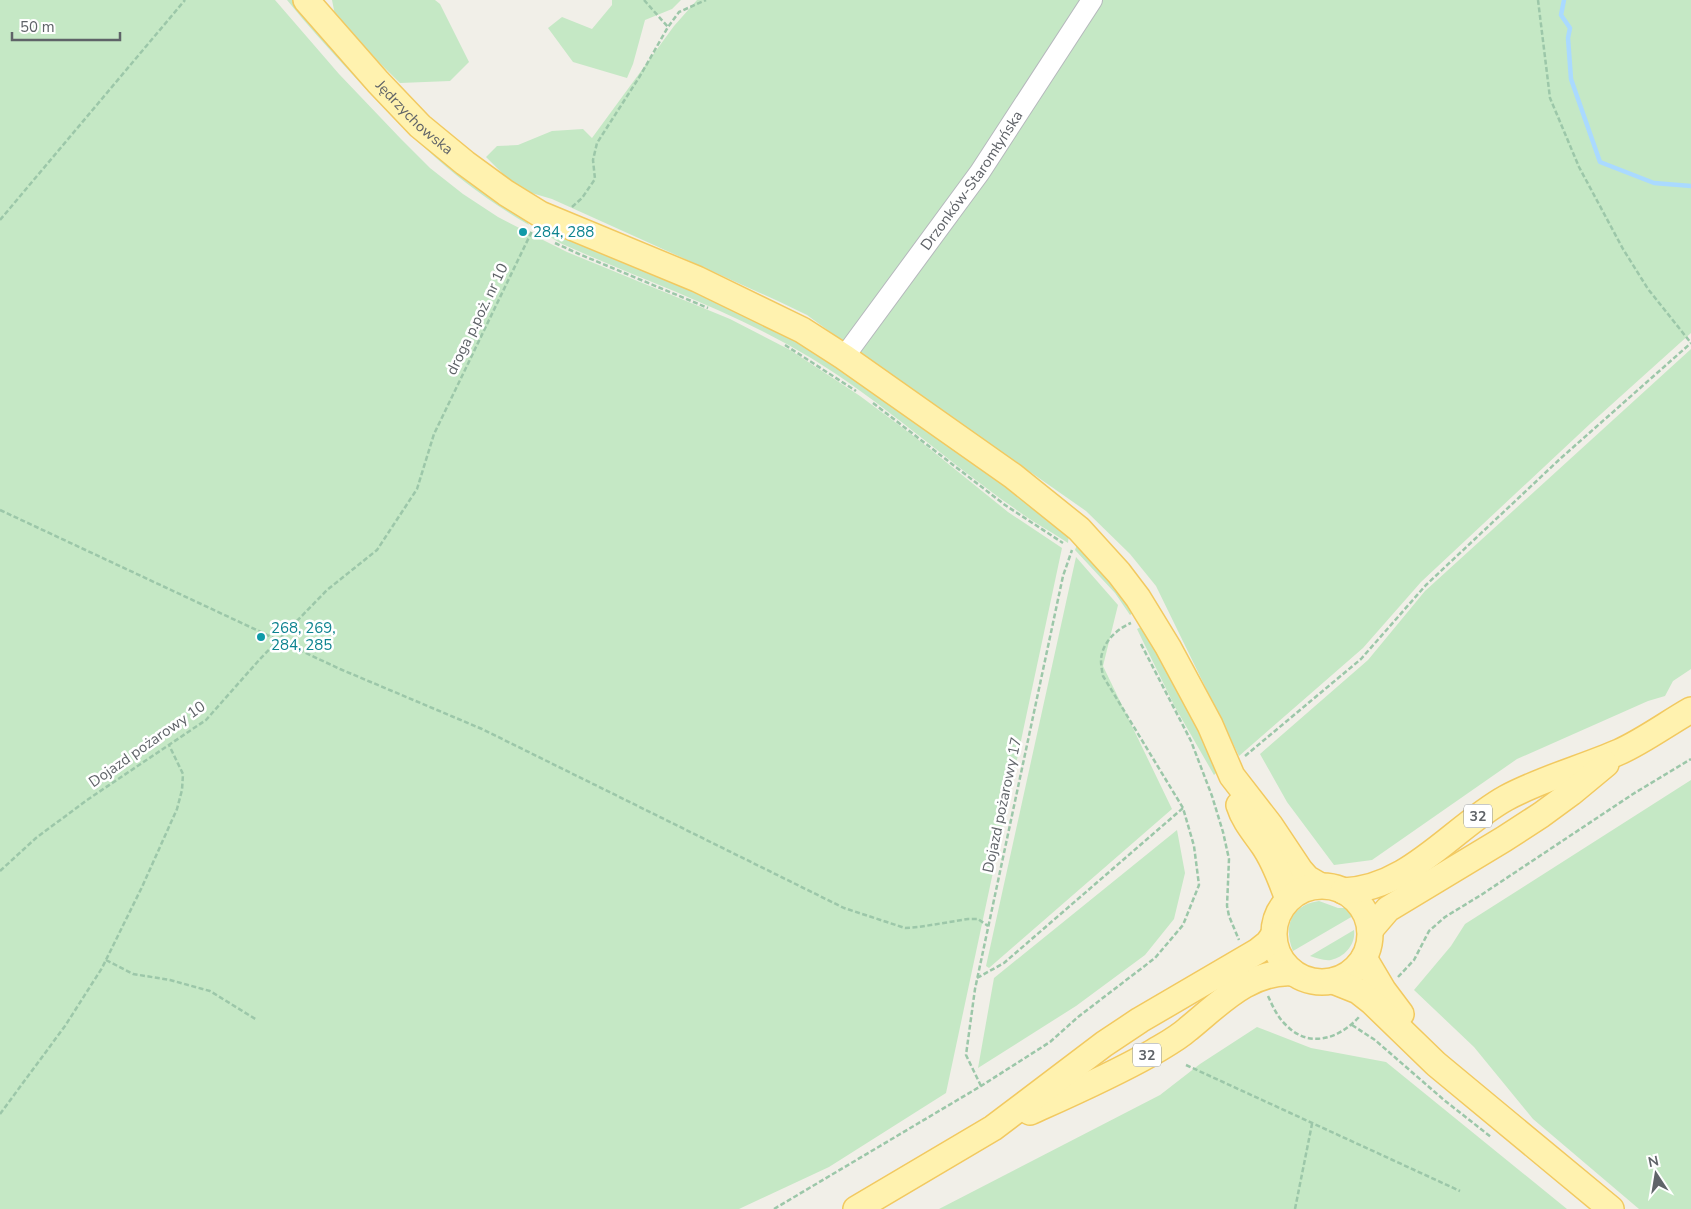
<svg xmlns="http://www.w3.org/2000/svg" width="1691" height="1209" font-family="'Nunito Sans',sans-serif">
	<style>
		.green { fill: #c5e8c5 }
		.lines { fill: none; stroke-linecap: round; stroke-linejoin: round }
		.stream { stroke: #aadaff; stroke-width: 4.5 }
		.minor-casing { stroke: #b5b8bc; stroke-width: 22 }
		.major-casing { stroke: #f2c960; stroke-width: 28 }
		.path { stroke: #9cc7a9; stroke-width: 2.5; stroke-dasharray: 5 2.5; stroke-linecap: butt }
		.minor { stroke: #fff; stroke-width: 20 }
		.major { stroke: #fff2af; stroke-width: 25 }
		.culture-dot { fill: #0f9aa8; stroke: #fff; stroke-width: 2 }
		.labels { text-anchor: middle; stroke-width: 5; stroke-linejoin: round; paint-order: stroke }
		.shield { fill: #fff; stroke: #8f9295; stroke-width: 1 }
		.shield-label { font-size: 14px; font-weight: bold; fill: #5f6368 }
		.street-label { font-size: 15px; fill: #5f6368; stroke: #fff }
		.culture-label { font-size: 15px; fill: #0d838f; stroke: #fff; text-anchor: start }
	</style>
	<rect width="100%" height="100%" fill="#f1efe8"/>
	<path class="green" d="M0,0H275L339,74L401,139L430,168L463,194L498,217L537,237L567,252L730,319L790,350L860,396L915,437L1008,512L1062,548L946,1093L829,1167L739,1209H0Z
		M287,0H297L524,215L529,225C457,183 408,135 352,74C330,50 308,26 287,0Z
		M332,0H435L440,4L469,62L450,81L400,83L336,20Z
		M612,0H681L672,9L645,20L633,64L627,78L573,62L548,28L562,17L592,29L612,5Z
		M697,0H1087L848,345L807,315L778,301L552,199L518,189L486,157L497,146L518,145L552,131L583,129L592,138L674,26Z
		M1097,0H1691V333L1591,423L1421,582L1363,648L1239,756L1156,586L1130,554L1086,511L856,350Z
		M544,226L689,283L835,360L1069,532L1068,543C1050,531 1031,521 1014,508C945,460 883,402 811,358C732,310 644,281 560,243L542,232Z
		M1691,349V669L1673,681L1665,696L1648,701L1517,759L1372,860L1334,865L1287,802L1260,754L1368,660L1425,591Z
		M1081,543L1134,612L1130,615L1115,593L1075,550L1077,545Z
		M1076,557L1118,605L1103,666L1172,809L989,968L986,966Z
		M1141,627H1146L1217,758V772L1214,775L1175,707L1137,629Z
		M1691,780V1209H1639L1533,1119L1474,1047L1414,990L1451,946L1465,924Z
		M1177,830L1185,873L1174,919L1145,955L1076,1006L978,1068L994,978Z
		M1319,901L1338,908H1348L1353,916L1293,951C1283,927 1291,905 1319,901Z
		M1354,930C1356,944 1345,957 1331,960C1324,961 1317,958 1310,956Z
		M1257,1027L1311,1048L1386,1062L1567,1209H939L1160,1095L1200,1064Z"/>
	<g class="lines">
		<path class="stream" d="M1564,0L1561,15L1570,28L1568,38L1571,79L1600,162L1654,183L1691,186"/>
		<g class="minor-casing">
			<g id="minor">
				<path id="s1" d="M844,357L980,172L1092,0"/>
			</g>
		</g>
		<g class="major-casing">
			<g id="major">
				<path id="s2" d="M306,0L378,82L420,126L465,163L506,193L540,214L697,279L802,330L844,357L1013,476L1079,529L1119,573L1138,598L1168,647L1210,725L1232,776L1270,825L1300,870L1307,878L1319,885"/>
				<path d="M1239,805C1244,821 1254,832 1263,845C1275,862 1281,881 1288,899"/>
				<circle cx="1322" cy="934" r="48"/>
				<path d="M1343,891C1409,889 1452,828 1506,798C1541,779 1582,768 1619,752C1642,742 1668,723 1691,710"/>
				<path d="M1370,930L1388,909L1504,839L1541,815L1571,793L1606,764"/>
				<path d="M1364,958L1383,990L1401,1014"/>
				<path d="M1333,981L1358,991L1372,1002L1436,1064L1611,1209"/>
				<path d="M1030,1112C1070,1094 1111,1076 1150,1054C1163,1046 1177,1039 1188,1029C1219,1004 1250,970 1293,973"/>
				<path d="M856,1209L993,1128L1104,1044L1140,1020L1258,951L1268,943L1273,936"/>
			</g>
		</g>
		<path class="path" d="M644,0L668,27
			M1538,0L1550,98L1579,167L1623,249L1648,289L1691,343
			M572,207L582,198L595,179L593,160L597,143L640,76L668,27L679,12L706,0
			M0,220L185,0
			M555,243L579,254L708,308
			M785,345L856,391
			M873,403L1005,505L1063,543
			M0,510L340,669L482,729L844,908L905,928L919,927L968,919H978L988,926
			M1141,644L1191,741L1212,796L1223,832L1229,859L1227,906L1229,916L1239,940
			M1245,756L1361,659L1426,585L1561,458L1691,343
			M0,871L36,838L87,800L206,720L260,659L327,590L377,550L417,489L434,434L532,231
			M106,960L133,974L170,980L210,991L257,1020
			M1398,977L1414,960L1429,931L1445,917L1481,895L1633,794L1691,759
			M977,978L1004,963L1183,808
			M1268,996C1273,1007 1278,1018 1287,1026C1310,1049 1340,1038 1359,1017
			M1352,1025L1375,1040L1444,1100L1491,1137
			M1186,1065L1460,1191
			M981,1086L966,1055L975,989L1063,576L1072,550
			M0,1114L65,1026L102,968L142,887L177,809L182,790L183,774L169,745
			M774,1209L981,1086L1050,1042L1078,1017L1155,958L1183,925L1199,885L1194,846L1183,808L1103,676C1102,671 1101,665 1101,660C1102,642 1117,629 1131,623
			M1295,1209L1312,1124"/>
		<use href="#minor" class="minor"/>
		<use href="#major" class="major"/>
	</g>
	<g class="culture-dot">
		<circle cx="523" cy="232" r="5"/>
		<circle cx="261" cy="637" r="5"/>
	</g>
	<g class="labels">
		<g class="shield">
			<rect x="1464" y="804.5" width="28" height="23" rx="4"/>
			<rect x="1133" y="1043.5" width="28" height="23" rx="4"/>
		</g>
		<g class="shield-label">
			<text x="1478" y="821">32</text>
			<text x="1147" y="1060">32</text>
		</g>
		<g class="street-label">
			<text dy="5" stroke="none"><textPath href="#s2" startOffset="160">Jędrzychowska</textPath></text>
			<text dy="5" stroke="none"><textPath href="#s1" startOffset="218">Drzonków-Staromłyńska</textPath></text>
			<text transform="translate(477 319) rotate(-64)" y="5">droga p.poż. nr 10</text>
			<text transform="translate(147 744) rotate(-35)" y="5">Dojazd pożarowy 10</text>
			<text transform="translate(1002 805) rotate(-78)" y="5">Dojazd pożarowy 17</text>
		</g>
		<g class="culture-label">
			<text x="533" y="237">284, 288</text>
			<text x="271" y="633">268, 269,<tspan x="271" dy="17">284, 285</tspan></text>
		</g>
	</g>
	<g transform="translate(1656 1174) rotate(348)" stroke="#ffffff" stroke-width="4" paint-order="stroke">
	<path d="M0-4L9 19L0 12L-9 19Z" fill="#5f6368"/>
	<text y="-8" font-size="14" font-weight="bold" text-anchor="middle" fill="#5f6368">N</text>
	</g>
	<path d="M12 32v8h108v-8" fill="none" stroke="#5f6368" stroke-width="2.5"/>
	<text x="20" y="32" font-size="15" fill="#5f6368" stroke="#ffffff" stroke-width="4" paint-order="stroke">50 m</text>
</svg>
